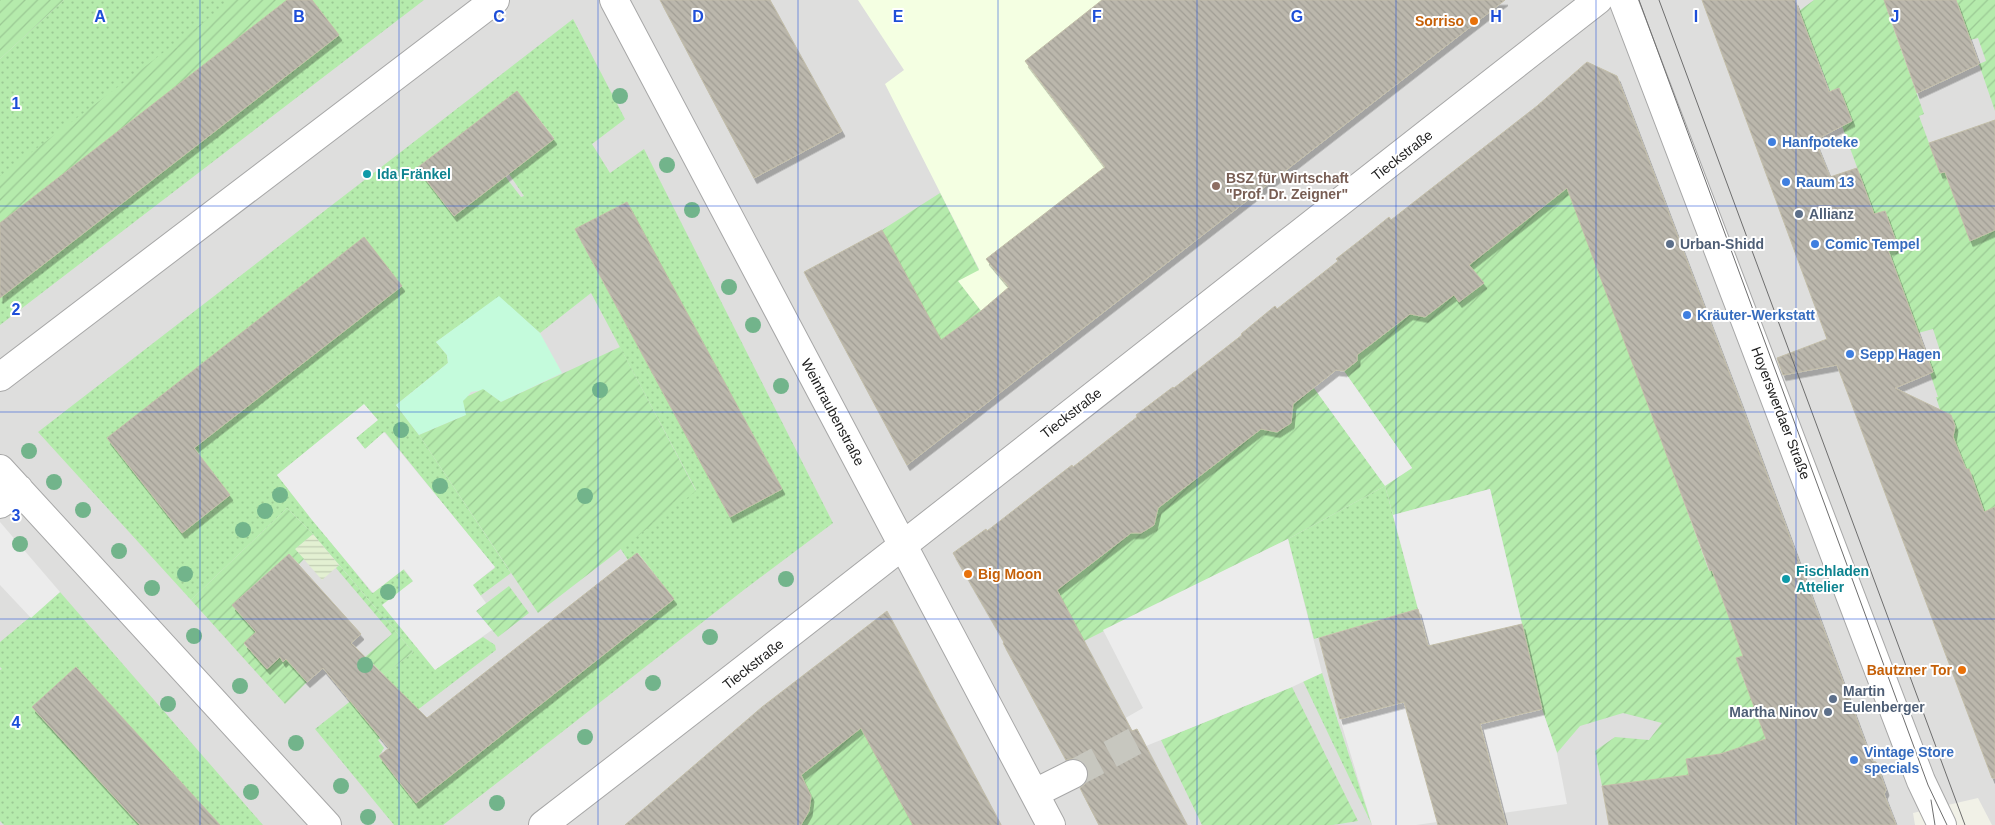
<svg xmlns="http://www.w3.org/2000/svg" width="1995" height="825" font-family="Helvetica,sans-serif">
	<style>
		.residential { fill: #dededd }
		.education { fill: #f4ffe2 }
		.farmland { fill: url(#farmland-rules) }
		.grass { fill: url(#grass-dots); fill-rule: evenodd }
		.park { fill: #c4fbdc }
		.garden { fill: url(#garden-furrows) }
		.parking { fill: #ececec }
		.building { fill: url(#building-back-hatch); stroke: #c3bea9; filter: url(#shadow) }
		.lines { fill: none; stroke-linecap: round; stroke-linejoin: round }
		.minor-tunnel { stroke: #c7c7bf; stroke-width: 28; stroke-dasharray: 28 14; stroke-linecap: butt }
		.minor-casing { stroke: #a7a7a7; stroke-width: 30 }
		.minor { stroke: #fff; stroke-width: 28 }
		.tram { stroke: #6e6e6e; stroke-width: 1 }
		.tree { fill: #72b48b }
		.grid { fill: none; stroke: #1d4ed8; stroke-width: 1; stroke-opacity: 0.55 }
		.food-dot { fill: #e8710a; stroke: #fff; stroke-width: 2 }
		.shop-dot { fill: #3f7fe0; stroke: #fff; stroke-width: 2 }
		.culture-dot { fill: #0f9aa8; stroke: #fff; stroke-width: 2 }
		.education-dot { fill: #8d6e63; stroke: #fff; stroke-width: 2 }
		.service-dot { fill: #5c6f8a; stroke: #fff; stroke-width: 2 }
		.labels { text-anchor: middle; stroke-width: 4; stroke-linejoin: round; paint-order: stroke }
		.food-label { font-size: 14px; font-weight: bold; fill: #c56008; stroke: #fff; text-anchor: end }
		.shop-label { font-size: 14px; font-weight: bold; fill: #366cbe; stroke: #fff; text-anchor: start }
		.street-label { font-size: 14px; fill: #202020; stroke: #fff }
		.culture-label { font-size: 14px; font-weight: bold; fill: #0d838f; stroke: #fff; text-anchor: start }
		.education-label { font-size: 14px; font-weight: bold; fill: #785e54; stroke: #fff; text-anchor: start }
		.service-label { font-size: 14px; font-weight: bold; fill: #4e5e75; stroke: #fff; text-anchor: start }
		.grid-label { font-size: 16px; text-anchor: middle; font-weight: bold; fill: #1d4ed8; stroke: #fff; stroke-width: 4; stroke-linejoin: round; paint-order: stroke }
	</style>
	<defs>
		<pattern id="farmland-rules" width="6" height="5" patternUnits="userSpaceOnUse" patternTransform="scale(1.25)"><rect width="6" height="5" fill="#e3f0d2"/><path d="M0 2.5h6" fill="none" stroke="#c2ceb4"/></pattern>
		<pattern id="grass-dots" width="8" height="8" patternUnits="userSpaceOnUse" patternTransform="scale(1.25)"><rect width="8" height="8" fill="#b5ebac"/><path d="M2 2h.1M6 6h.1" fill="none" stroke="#9bc994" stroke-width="1.8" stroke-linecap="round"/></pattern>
		<pattern id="garden-furrows" width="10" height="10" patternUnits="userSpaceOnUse" patternTransform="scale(1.25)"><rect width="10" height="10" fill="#b5ebac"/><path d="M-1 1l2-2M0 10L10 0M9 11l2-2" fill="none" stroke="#9bc994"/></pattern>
		<pattern id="building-back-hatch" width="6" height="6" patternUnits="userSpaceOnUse" patternTransform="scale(1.25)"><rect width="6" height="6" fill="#bbb7ac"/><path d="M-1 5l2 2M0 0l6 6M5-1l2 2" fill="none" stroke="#a09d94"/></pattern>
		<filter id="shadow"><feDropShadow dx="3" dy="5.5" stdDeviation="0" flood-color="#0004"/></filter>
	</defs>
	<rect width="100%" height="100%" fill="#f1f1e7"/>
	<path class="residential" d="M0,0H1995V825H1992L1978,798L1913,813L1915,825H0Z"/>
	<path class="education" d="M858,0H1430L1458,36L1028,371L957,280L979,269L885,84L904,70Z"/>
	<path class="farmland" d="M313,534L339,565L322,580L295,549Z"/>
	<path class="grass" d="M64,0H424L0,325V59Z
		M573,19L625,119L592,144L610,173L644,149L833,523L745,589L443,825H394L315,729L413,652L313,534L287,508L191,600L38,432ZM517,91L554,138L509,174L524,196L521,197L505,176L454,216L417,168ZM627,202L782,488L730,517L575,230ZM591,293L696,490L620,548L628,560L638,553L674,599L416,803L379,756L384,748L378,740L496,650L495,645L483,637L435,669L428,661L413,581L403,569L372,593L277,475L364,405L377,420L356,438L365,449L385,432L495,568L472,585L480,596L511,573L419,435L396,405L448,363L447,355L436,342L499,297L540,333ZM257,398L194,448L230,495L182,533L107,438Z
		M1385,486L1418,609L1314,639L1288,539Z
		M60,592L263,825H220L76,667L32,707L140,825H4L0,821V670L2,669L0,667V642Z
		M1322,673L1372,825L1303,681Z"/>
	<path class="park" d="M499,296L540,333L562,373L501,402L484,390L471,392L468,396L466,415L419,435L396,405L448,363L447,355L436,342Z"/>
	<path class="garden" d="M0,0H64L0,59Z
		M233,0H287L0,223V176Z
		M1814,0H1900L1887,10L1924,114L1919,116L1940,173L1945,172L1970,241L1995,230V520L1984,512L1969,469H1966L1950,435L1954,434L1955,426L1951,415L1945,412L1941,413L1936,397H1938L1930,373L1928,360L1941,354L1933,329L1918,333L1888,250L1898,247L1885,211L1874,214L1842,126L1852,121L1839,88L1830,91L1799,11Z
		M1956,0H1995V111L1979,64L1986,61L1978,38L1970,40Z
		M1565,170L1638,376L1709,571L1712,570L1743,656L1736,658L1745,684L1799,749L1751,744L1720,754L1687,759L1690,779L1674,777L1602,786L1595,751L1615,737L1649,740L1662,723L1623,713L1580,726L1557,753L1542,709L1490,489L1393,515L1385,486L1288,539L1084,641L1057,590L1108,551L1106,548L1131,529L1134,533H1141L1154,525L1151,513L1265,425L1270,431L1277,432L1291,423L1287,409L1314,388L1385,485L1412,468L1344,371L1357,361L1358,354L1413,311L1452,292L1460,301L1484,283L1469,265Z
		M940,193L979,270L958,281L981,311L936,351L882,230Z
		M620,347L696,491L538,613L419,435L466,415L463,401L468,396L483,389L501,402Z
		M287,508L313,534L295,549L304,559L299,564L289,554L232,605L256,632L244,644L267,669L280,657L283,662L286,659L307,682L285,704L191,600Z
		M339,565L413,652L384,675L373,664L365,672L358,663L392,634L336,568Z
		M509,586L529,613L498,637L476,611Z
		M1292,687L1358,821L1333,825H1202L1161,740Z
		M861,728L913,825H801C813,803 811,797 801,775Z"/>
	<path class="parking" d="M1336,370L1344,371L1412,468L1385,486L1314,388Z
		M364,404L378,420L356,438L365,449L384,432L495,567L473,585L486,603L476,611L492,630L435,670L382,605L413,581L404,569L373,593L312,520L277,475Z
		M1490,489L1522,624L1428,646L1393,515Z
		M0,522L60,592L31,618L0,585Z
		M1288,539L1322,673L1292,687L1146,746L1137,730L1129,733L1122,720L1143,708L1103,630Z
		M1439,693L1458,819L1416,825H1372L1340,719Z
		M1542,709L1557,753L1567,804L1503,813L1480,724Z"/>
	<path class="building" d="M287,0H312L339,35L0,298V223Z
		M660,0H770L842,131L754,178Z
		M1102,0H1505L907,465L804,272L882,230L941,340L981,311L1009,287L986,259L1105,167L1025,61Z
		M1702,0H1795L1829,92L1839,88L1852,121L1815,140L1830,177L1857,168L1874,214L1885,211L1898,247L1888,250L1933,372L1895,388L1951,415L1955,426L1953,437L1966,469H1969L1984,512L1995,507V778H1992L1837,365L1783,375L1777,358L1827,339Z
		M1884,0H1956L1979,64L1917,93Z
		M1587,62L1617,76L1740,401L1872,761L1876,762L1886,790L1884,794L1896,825H1609L1602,786L1689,775L1686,759L1720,754L1766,739L1736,658L1743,656L1712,570L1710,571L1567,188L1469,265L1484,283L1459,302L1454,295L1425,317L1410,314L1357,355V361L1344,371L1336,370L1293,404L1291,423L1277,432L1261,429L1158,508L1154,525L1141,533H1131L1057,590L1132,731L1137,729L1187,825H1099L1080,788L1086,783L1088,775L1087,767L1081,761L1074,758L1066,760L1003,643L1004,642L953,553L986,529L987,531L1072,465L1073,467L1137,417L1136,415L1173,387L1174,388L1242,335L1241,334L1275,306L1277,309L1338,261L1336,259L1368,234L1389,217L1391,220L1537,106Z
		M517,91L554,139L454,216L417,168Z
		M1995,120V230L1970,241L1945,172L1940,173L1929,143Z
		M627,202L782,489L730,517L575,229Z
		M364,237L402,286L194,448L230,495L182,533L107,438Z
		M637,553L674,599L416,803L379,756L389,748L323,668L307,682L286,659L283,662L280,657L267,669L244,643L256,632L232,605L289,554L361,634L351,643L427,718Z
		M1418,609L1428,646L1522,624L1542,709L1480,724L1506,825H1438L1404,702L1340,719L1319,638Z
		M887,611L1001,825H913L861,728L801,775L811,796L809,811L801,825H625L762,707Z
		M76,667L161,760L220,825H140L32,707Z"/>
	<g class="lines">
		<path class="minor-tunnel" d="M1073,774L1141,738"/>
		<g class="minor-casing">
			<path id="minor" d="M614,0L1051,825
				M1623,0L1921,781L1942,825
				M0,377L495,0
				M0,469L327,825
				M0,504L19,489
				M1035,793L1073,774
				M543,825C897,553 1246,274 1598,0"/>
		</g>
		<use href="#minor" class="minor"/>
		<path class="tram" d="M1639,0L1928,785L1947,825
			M1659,0L1965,825
			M1931,800L1935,825"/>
	</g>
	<g class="tree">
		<circle cx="620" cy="96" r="8"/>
		<circle cx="667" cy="165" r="8"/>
		<circle cx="692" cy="210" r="8"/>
		<circle cx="729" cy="287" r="8"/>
		<circle cx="753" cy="325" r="8"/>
		<circle cx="781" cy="386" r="8"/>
		<circle cx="600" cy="390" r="8"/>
		<circle cx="401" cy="430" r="8"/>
		<circle cx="29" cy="451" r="8"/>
		<circle cx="54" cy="482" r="8"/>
		<circle cx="440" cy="486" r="8"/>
		<circle cx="280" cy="495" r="8"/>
		<circle cx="585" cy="496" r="8"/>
		<circle cx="83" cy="510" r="8"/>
		<circle cx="265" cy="511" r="8"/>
		<circle cx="243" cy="530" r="8"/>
		<circle cx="20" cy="544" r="8"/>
		<circle cx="119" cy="551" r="8"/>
		<circle cx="185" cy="574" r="8"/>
		<circle cx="786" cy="579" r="8"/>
		<circle cx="152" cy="588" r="8"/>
		<circle cx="388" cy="592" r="8"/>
		<circle cx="194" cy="636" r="8"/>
		<circle cx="710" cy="637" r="8"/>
		<circle cx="365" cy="665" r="8"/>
		<circle cx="653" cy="683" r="8"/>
		<circle cx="240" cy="686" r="8"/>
		<circle cx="168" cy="704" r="8"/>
		<circle cx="585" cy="737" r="8"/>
		<circle cx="296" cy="743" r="8"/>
		<circle cx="341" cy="786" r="8"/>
		<circle cx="251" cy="792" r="8"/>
		<circle cx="497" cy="803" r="8"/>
		<circle cx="368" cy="817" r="8"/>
	</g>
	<path class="grid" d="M200,0V825M399,0V825M598,0V825M798,0V825M998,0V825M1197,0V825M1396,0V825M1596,0V825M1796,0V825M0,206H1995M0,412H1995M0,619H1995"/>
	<g class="food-dot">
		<circle cx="1474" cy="21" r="5"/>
		<circle cx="968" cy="574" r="5"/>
		<circle cx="1962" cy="670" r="5"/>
	</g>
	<g class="shop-dot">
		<circle cx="1772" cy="142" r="5"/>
		<circle cx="1786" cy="182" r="5"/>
		<circle cx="1815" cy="244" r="5"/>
		<circle cx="1687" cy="315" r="5"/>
		<circle cx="1850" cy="354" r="5"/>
		<circle cx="1854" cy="760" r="5"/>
	</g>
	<g class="culture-dot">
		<circle cx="367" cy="174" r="5"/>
		<circle cx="1786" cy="579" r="5"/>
	</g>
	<circle class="education-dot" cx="1216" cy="186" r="5"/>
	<g class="service-dot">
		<circle cx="1799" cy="214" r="5"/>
		<circle cx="1670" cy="244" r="5"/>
		<circle cx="1833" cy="699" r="5"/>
		<circle cx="1828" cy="712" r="5"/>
	</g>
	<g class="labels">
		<g class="food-label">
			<text x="1464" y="26">Sorriso</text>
			<text x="978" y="579" text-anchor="start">Big Moon</text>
			<text x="1952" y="675">Bautzner Tor</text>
		</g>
		<g class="shop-label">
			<text x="1782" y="147">Hanfpoteke</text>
			<text x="1796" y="187">Raum 13</text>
			<text x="1825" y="249">Comic Tempel</text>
			<text x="1697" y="320">Kräuter-Werkstatt</text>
			<text x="1860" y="359">Sepp Hagen</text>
			<text x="1864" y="757">Vintage Store<tspan x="1864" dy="16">specials</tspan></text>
		</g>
		<g class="street-label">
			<text transform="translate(1402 155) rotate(-38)" y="5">Tieckstraße</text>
			<text transform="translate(833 412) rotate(62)" y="5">Weintraubenstraße</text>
			<text transform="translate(1071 413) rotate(-38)" y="5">Tieckstraße</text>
			<text transform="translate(1781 413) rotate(69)" y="5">Hoyerswerdaer Straße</text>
			<text transform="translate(753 664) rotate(-38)" y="5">Tieckstraße</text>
		</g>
		<g class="culture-label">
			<text x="377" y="179">Ida Fränkel</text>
			<text x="1796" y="576">Fischladen<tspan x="1796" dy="16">Attelier</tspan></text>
		</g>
		<g class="education-label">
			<text x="1226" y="183">BSZ für Wirtschaft<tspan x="1226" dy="16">"Prof. Dr. Zeigner"</tspan></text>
		</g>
		<g class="service-label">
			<text x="1809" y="219">Allianz</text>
			<text x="1680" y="249">Urban-Shidd</text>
			<text x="1843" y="696">Martin<tspan x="1843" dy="16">Eulenberger</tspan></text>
			<text x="1818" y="717" text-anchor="end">Martha Ninov</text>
		</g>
	</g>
	<g class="grid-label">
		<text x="100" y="22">A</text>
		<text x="299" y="22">B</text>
		<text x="499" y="22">C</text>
		<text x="698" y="22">D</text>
		<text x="898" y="22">E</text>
		<text x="1097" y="22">F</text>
		<text x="1297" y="22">G</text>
		<text x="1496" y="22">H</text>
		<text x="1696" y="22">I</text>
		<text x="1895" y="22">J</text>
		<text x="16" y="109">1</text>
		<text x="16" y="315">2</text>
		<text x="16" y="521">3</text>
		<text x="16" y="728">4</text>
	</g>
</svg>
